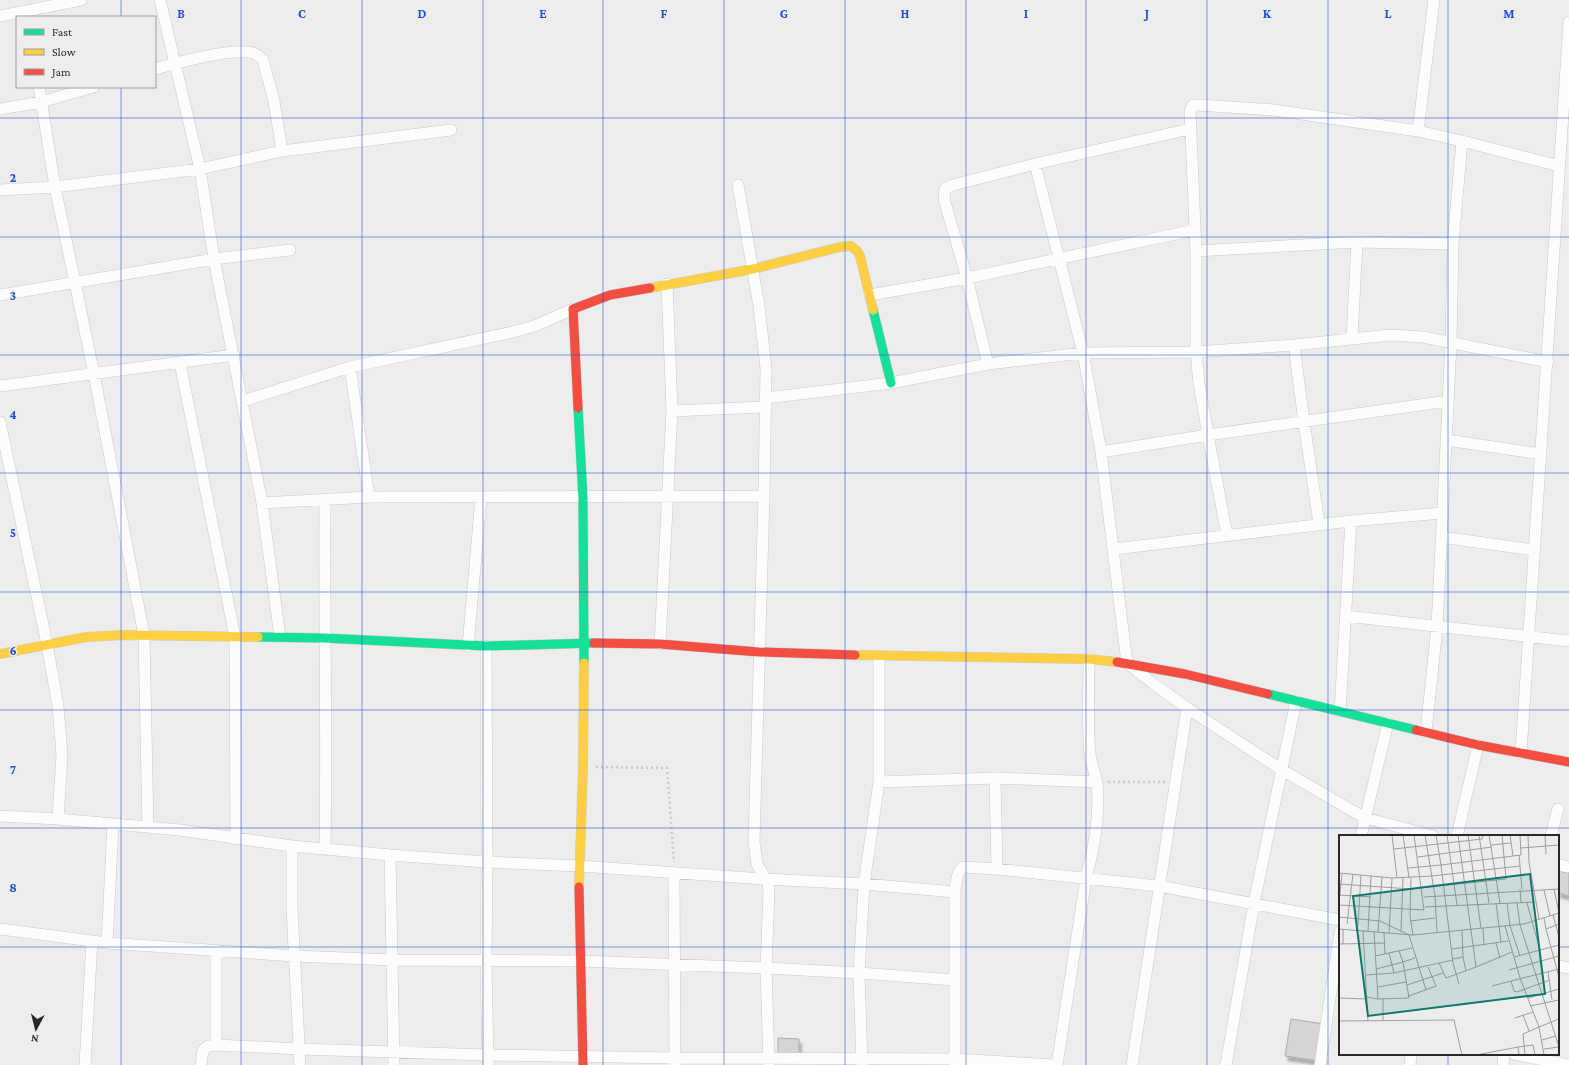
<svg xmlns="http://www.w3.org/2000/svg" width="1569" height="1065" font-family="'Crimson Pro',serif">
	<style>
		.building { fill: #d5d5d6; stroke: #acacad; filter: url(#shadow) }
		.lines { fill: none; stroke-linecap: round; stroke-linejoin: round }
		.street-casing { stroke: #cbcbcc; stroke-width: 12 }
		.fast-casing { stroke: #cbcbcc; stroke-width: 10 }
		.slow-casing { stroke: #cbcbcc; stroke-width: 10 }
		.jam-casing { stroke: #cbcbcc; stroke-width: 10 }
		.path { stroke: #cbcbcc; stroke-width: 2.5; stroke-dasharray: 2 3; stroke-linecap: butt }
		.street { stroke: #fcfcfc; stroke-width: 11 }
		.fast { stroke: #16e098; stroke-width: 9 }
		.slow { stroke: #ffcf43; stroke-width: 9 }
		.jam { stroke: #f24e42; stroke-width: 9 }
		.grid { fill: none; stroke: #1d4ed8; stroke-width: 1; stroke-opacity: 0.55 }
		.inset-road { fill: none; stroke: #9e9e9f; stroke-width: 1 }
		.view { fill: #0f766e; fill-opacity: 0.15; stroke: #0f766e; stroke-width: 2 }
		.inset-edge { fill: none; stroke: #282829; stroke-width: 2 }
		.grid-label { font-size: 13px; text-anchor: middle; font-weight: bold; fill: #1d4ed8; stroke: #ecedef; stroke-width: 3; stroke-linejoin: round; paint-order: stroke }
	</style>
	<defs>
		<filter id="shadow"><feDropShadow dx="2.5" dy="4.5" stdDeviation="1" flood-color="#0004"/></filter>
	</defs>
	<rect width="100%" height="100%" fill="#ededee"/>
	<path class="building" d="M1558,871L1569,873V896L1558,893Z
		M1291,1019L1324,1024L1318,1061L1285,1056Z
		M778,1038L799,1039V1053H778Z"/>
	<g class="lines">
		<g class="street-casing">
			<path id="street" d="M160,0L200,169L214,259L262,503L280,637
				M0,16L81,0
				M155,69C176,63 232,47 253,53C257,54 260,57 263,60L274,101L282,151L451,130
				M39,87L55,187L94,374L144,635L148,827
				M0,109L41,102L93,87
				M1418,131L1434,0
				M1035,164L1083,353L1101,452L1127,663L1154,684L1187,708L1282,770L1365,818L1433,836
				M738,185L759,306L766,368L764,496L754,841L757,864L768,883L769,893L766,968L769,1065
				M0,190L55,187L200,169L282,151
				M1196,251L1357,242L1453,244
				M667,284L672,411
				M0,295L214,259L290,250
				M870,295L967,278L1195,230
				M1352,339L1357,242
				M1294,345L1390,335L1423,337L1548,362
				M180,363L235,637L236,839
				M988,364L967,278L944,199L945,189L953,185L1035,164L1190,129
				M350,367L369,497
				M0,386L234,355
				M766,398L891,383L988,364L1083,353L1196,352L1294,345L1304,422L1319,524
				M243,401L350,367L517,331L537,325L573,309
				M1448,401L1208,435L1199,383L1196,352V251L1190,111L1193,105H1198L1274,110L1418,131L1462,141
				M0,422L47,644L58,706L62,755L58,819
				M1446,440L1541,454
				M1101,452L1208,435L1227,535
				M325,500C324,617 327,733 325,850
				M262,503L369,497L764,496
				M1441,537L1534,550
				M1114,549L1351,521L1442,513
				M1346,616L1569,641
				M660,644L672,411L766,407
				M468,646L481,498
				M486,646L487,862L486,962L488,1065
				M1340,711L1351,521
				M1426,732L1437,627L1451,343L1453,244L1462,141L1559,166
				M1521,753L1569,22
				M995,778L997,869
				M879,782L995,778L1097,782
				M0,816L58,819L180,830L292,846L390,855L487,862L579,866L765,879L864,884L955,892
				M1361,836L1388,723
				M1457,836L1478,745
				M1551,836L1558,809
				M292,846V908L300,1065
				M390,855L394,1065
				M1558,865L1569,867
				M674,873L675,1065
				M0,929L107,943L295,956L392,960L581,961L766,968L859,973L954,980
				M107,943L113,824
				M216,950V1045
				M1558,966L1569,968
				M1514,1054L1568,1065
				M85,1065L92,941
				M201,1065L203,1050L208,1046L216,1045L300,1049L488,1055L675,1058L955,1059L1054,1065
				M862,1065L859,973L864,884L879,782V656
				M955,1065V892C956,883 956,874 963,867L997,869L1159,886L1340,920
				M1057,1065L1086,878C1095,846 1100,816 1097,784C1096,774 1091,765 1090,754C1087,722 1089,690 1089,659
				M1132,1065L1187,708
				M1226,1065L1254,903L1296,701
				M1320,1065L1340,932
				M1410,1065L1411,1054
				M1503,1065L1504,1054"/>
		</g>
		<g class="fast-casing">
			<path id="fast" d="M873,310L891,383
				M578,408L583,498L584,663
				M258,637L324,638L486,646L594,643
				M1268,694L1416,730"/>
		</g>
		<g class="slow-casing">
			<path id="slow" d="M650,288L753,269L840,247L851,246L857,251L860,256L873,310
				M0,654L86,637L124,635L258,637
				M855,655L1089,659L1117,662
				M579,887L583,767L584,663"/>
		</g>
		<g class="jam-casing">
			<path id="jam" d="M578,408L573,309L610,295L650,288
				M594,643L660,644L759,652L855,655
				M1117,662L1185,674L1268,694
				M1416,730L1478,745L1569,762
				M579,887L583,1065"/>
		</g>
		<path class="path" d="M596,767L667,768L674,862
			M1108,782H1165"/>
		<use href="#street" class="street"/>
		<use href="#fast" class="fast"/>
		<use href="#slow" class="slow"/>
		<use href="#jam" class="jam"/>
	</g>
	<path class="grid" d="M121,0V17M241,0V1065M362,0V1065M483,0V1065M603,0V1065M724,0V1065M845,0V1065M966,0V1065M1086,0V1065M1207,0V1065M1328,0V1065M1448,0V836M121,87V1065M0,118H1569M0,237H1569M0,355H1569M0,473H1569M0,592H1569M0,710H1569M0,828H1569M0,947H1340M1558,947H1569M1448,1054V1065"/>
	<g transform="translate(1339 835)">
		<rect width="220" height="220" fill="#ededee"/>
		<path class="inset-road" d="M47,0H77M53,0L58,43M64,0L70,43M86,0L96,61L98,97M108,0L118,70M129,0L142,93M140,0L150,68M150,0L161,68M171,0L174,21M189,0L190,27L200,84M206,0L207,19M220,0V24M152,10L172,8M182,13L220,10M55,14L143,4L144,0M79,22L153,12M181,31L183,54M69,33L102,30L97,0M0,38L53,43L93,41L181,31L180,20M72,43L71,81L74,100M0,49L72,54L167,44L163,0M181,54L182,68M215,54L220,78M205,55L211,81M0,60L32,62M85,62L220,54M0,68L3,39M157,68L162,107M168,68L171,91L181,121M178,68L181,90L220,212M188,68L201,115M0,70L85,75L75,0M86,72L196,67M214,80L220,102M0,82L41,86L70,100L87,155M205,83L207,94L220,89M71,86L96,83M8,89L14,39M19,90L22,40M166,91L181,143L200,192L220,184M144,93L145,110M0,94L74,100L185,89L220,78M4,94V109M207,94L220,142M24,96L29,186M29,96L32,41M62,96L64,43M39,97L43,42M45,98L46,119M50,98L53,43M157,108L161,123M0,109L46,108M113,114L169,106M60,116L64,127L76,123M50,118L55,138L114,125M36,121L73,113M124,122L127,136M175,122L220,110M114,124L124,122L123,96M100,128L107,143L137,132L119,0M137,132L173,117M37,134L64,127L70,163L39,164M170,135L220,121M209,137L213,165M26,140L55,138M172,146L220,134M120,149L114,128L102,30L182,20L181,0M68,150L104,138M153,151L172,146L175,156L178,157L211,145M39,152L67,147M70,161L97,151L89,132M28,162L39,164L35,96M0,163L28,164M189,163L220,154M191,171L220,165M184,180L190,196M176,183L194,177M0,186L115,185L123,220M44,186V164M203,205L217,201M205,214L220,212M137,220L179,212M180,220L179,212L194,210L196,220M186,220L184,199L200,192L205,220"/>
		<path class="view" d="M191,39L206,159L29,181L14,61Z"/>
		<rect width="220" height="220" class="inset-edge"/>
	</g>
	<g class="grid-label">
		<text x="181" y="18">B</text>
		<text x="302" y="18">C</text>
		<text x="422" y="18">D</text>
		<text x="543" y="18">E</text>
		<text x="664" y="18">F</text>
		<text x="784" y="18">G</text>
		<text x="905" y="18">H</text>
		<text x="1026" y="18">I</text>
		<text x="1147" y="18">J</text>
		<text x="1267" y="18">K</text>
		<text x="1388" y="18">L</text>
		<text x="1509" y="18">M</text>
		<text x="13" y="182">2</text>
		<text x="13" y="300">3</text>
		<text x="13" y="419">4</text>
		<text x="13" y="537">5</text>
		<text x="13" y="655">6</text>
		<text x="13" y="774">7</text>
		<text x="13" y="892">8</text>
	</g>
	<rect x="16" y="16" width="140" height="72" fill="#ecedef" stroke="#9e9ea0"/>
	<rect x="24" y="29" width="20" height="6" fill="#16e098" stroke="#9e9ea0"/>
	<text x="52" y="36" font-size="12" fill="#282829">Fast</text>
	<rect x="24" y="49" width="20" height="6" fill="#ffcf43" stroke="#9e9ea0"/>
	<text x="52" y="56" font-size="12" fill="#282829">Slow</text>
	<rect x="24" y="69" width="20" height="6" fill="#f24e42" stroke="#9e9ea0"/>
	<text x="52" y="76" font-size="12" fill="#282829">Jam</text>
	<g transform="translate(36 1029) rotate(187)" stroke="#ecedef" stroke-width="3" paint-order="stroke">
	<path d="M0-3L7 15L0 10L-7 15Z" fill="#282829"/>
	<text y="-6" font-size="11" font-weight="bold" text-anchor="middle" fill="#282829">N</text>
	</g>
</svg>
